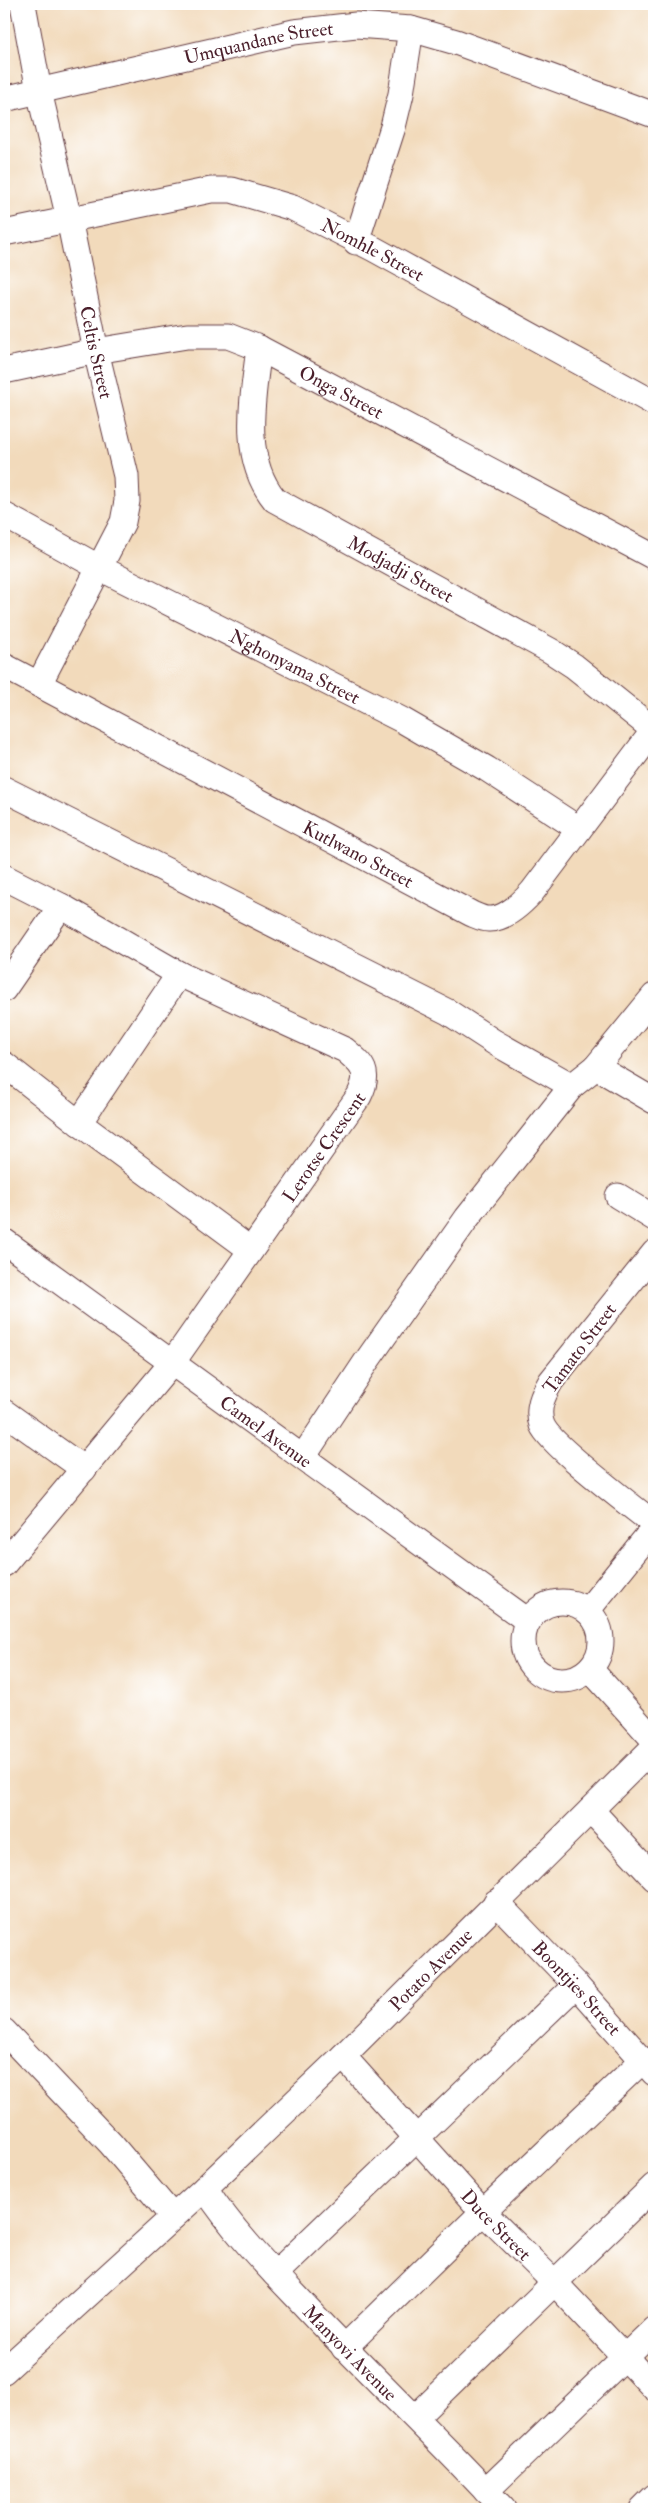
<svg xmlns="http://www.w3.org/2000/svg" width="658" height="2513" font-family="'IM FELL Double Pica',serif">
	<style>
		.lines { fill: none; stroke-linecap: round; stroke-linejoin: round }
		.minor-casing { stroke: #633b41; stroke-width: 27 }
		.minor { stroke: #fff; stroke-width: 25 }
		.labels { text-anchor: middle; stroke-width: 4; stroke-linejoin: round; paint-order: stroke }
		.street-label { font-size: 19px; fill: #4a1f2b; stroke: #fff }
	</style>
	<rect width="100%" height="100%" fill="#fff"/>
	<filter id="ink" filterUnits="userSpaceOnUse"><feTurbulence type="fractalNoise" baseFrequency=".02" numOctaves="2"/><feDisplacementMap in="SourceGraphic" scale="10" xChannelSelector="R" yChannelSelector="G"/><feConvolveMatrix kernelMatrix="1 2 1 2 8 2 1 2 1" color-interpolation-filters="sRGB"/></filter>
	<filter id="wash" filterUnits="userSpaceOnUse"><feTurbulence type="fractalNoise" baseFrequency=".0096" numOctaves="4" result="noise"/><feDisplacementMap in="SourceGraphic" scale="20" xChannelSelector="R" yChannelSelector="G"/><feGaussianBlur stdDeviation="1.12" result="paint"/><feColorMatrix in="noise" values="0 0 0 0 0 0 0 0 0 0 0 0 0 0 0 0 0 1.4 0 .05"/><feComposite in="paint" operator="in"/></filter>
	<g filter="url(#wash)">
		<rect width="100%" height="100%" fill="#f2dabb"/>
	</g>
	<g filter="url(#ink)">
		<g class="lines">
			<g class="minor-casing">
				<g id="minor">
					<path id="s1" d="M23,4L39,91L69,219L96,351L126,476L127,501L123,522L39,684"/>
					<path id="s2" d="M4,99L294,32L356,25L411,29L456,42L654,115"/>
					<path id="s3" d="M4,233L211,190H232L293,208L372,248L654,403"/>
					<path d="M356,242L393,127L401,94L411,29"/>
					<path id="s4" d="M259,348C253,398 240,458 275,500L551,651L574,666L654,730"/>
					<path id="s5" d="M4,371L96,351L187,336H228L259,348L654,557"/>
					<path id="s6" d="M4,515L100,568L402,720L487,769L579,829"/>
					<path id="s7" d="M4,666L472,914C477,916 483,919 488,919C505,920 522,903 532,892L654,730"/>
					<path d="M4,789L448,1012L494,1042L572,1086"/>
					<path d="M4,877L61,906L4,989"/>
					<path d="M4,1064L79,1123L251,1250"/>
					<path d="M596,1067L654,1101"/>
					<path d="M79,1123L179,974"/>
					<path d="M618,1196L654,1218"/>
					<path id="s8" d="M4,1241L528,1621"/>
					<path d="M654,1253L551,1381C543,1395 536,1409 542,1425C550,1445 633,1507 654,1524"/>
					<path d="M4,1412L84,1469"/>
					<path d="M303,1457L366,1362L467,1218L572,1086L596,1067L654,996"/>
					<path id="s9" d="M4,1564L172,1363L359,1096C371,1072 363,1065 345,1050L179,974L61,906"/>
					<circle cx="562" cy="1641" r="39"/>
					<path d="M587,1611L654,1528"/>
					<path d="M590,1669L654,1740"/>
					<path d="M591,1810L654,1878"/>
					<path id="s10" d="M496,1902L576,1985L654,2073"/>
					<path d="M4,2031L111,2144L173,2217"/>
					<path id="s11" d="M343,2056L483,2212L555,2283L654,2388"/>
					<path id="s12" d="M205,2188C231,2228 263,2262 296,2296C363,2369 436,2436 503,2509"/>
					<path d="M275,2274L576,1985"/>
					<path d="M344,2348L483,2212L642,2061"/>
					<path id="s13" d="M4,2371L205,2188L343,2056L654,1747"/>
					<path d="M416,2417L654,2186"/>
					<path d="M486,2491L654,2329"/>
					<path d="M642,2509L654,2497"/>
				</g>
			</g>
			<use href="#minor" class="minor"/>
		</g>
	</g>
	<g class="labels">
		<g class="street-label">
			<text dy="7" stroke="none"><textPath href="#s2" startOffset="261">Umquandane Street</textPath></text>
			<text dy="7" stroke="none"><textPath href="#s3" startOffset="386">Nomhle Street</textPath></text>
			<text dy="7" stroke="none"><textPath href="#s1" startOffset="356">Celtis Street</textPath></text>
			<text dy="7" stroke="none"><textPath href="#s5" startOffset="354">Onga Street</textPath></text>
			<text dy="7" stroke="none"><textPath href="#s4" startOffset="301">Modjadji Street</textPath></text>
			<text dy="7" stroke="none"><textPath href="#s6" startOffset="328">Nghonyama Street</textPath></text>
			<text dy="7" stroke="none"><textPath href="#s7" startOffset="401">Kutlwano Street</textPath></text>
			<text dy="7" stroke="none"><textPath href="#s9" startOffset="526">Lerotse Crescent</textPath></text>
			<text transform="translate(579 1348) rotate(-53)" y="7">Tamato Street</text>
			<text dy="7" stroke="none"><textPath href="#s8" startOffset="324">Camel Avenue</textPath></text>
			<text dy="7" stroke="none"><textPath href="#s13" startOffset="586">Potato Avenue</textPath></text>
			<text dy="7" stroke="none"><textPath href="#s10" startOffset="118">Boontjies Street</textPath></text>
			<text dy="7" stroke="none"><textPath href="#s11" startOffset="228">Duce Street</textPath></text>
			<text dy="7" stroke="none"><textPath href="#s12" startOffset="220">Manyovi Avenue</textPath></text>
		</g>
	</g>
	<rect width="658" height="2513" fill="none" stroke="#fff" stroke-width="20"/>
</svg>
